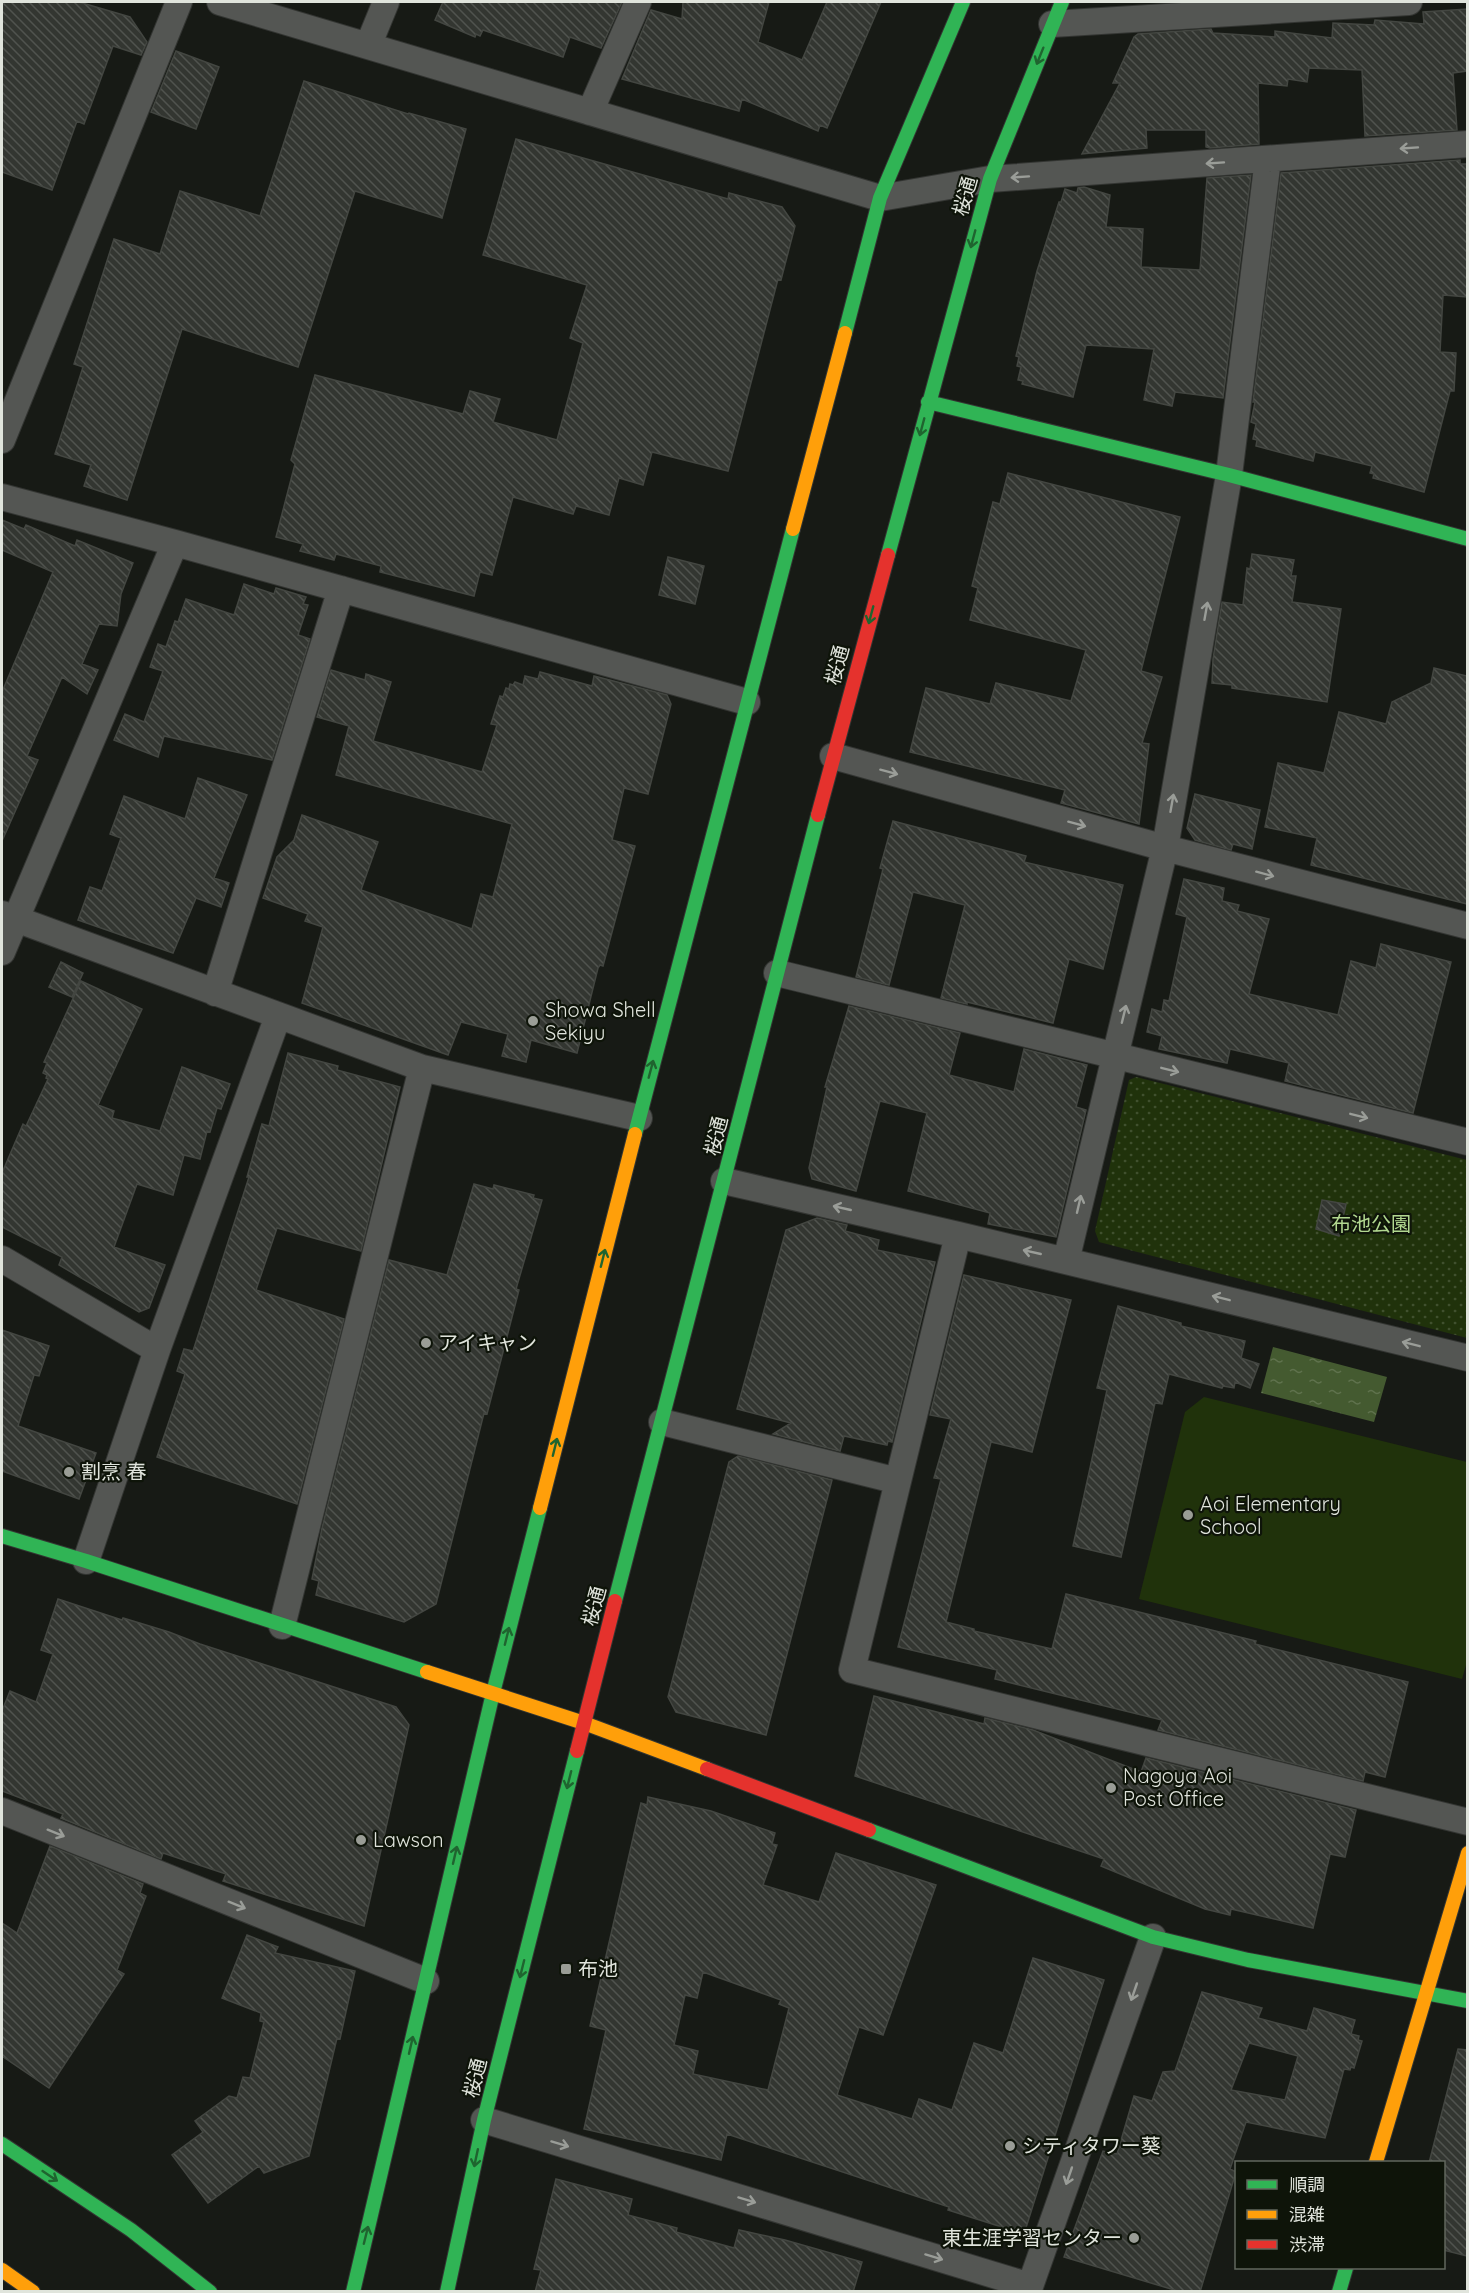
<svg xmlns="http://www.w3.org/2000/svg" width="1469" height="2293" font-family="Quicksand,'Noto Sans JP',sans-serif">
	<style>
		.park { fill: url(#park-dots) }
		.pitch { fill: #20320b }
		.water { fill: url(#water-ripples) }
		.building { fill: url(#building-back-hatch); stroke: #434641; stroke-width: 1.5; fill-rule: evenodd }
		.lines { fill: none; stroke-linecap: round; stroke-linejoin: round }
		.street-casing { stroke: #333532; stroke-width: 28 }
		.fast-casing { stroke: #333532; stroke-width: 16 }
		.slow-casing { stroke: #333532; stroke-width: 16 }
		.jam-casing { stroke: #333532; stroke-width: 16 }
		.street { stroke: #545653; stroke-width: 26 }
		.fast { stroke: #30b455; stroke-width: 14 }
		.slow { stroke: #ff9f0a; stroke-width: 14 }
		.jam { stroke: #e5322d; stroke-width: 14 }
		.oneway { stroke: #1f642f }
		.oneway2 { stroke: #9a9d98 }
		.poi-dot { fill: #9a9d96; stroke: #0e1409; stroke-width: 2 }
		.labels { text-anchor: middle; stroke-width: 4.5; stroke-linejoin: round; paint-order: stroke }
		.street-label { font-size: 20px; fill: #e0e4dc; stroke: #0e1409 }
		.poi-label { font-size: 20px; fill: #e0e4dc; stroke: #0e1409; text-anchor: start }
		.park-label { font-size: 20px; fill: #b2d890; stroke: #0e1409 }
	</style>
	<defs>
		<pattern id="park-dots" width="8" height="8" patternUnits="userSpaceOnUse" patternTransform="scale(1.5)"><rect width="8" height="8" fill="#20320b"/><path d="M2 2h.1M6 6h.1" fill="none" stroke="#40502e" stroke-width="1.8" stroke-linecap="round"/></pattern>
		<pattern id="water-ripples" width="26" height="14" patternUnits="userSpaceOnUse" patternTransform="scale(1.5)"><rect width="26" height="14" fill="#445a30"/><path d="M2 4q2-2 4 0t4 0M15 11q2-2 4 0t4 0" fill="none" stroke="#5f724d"/></pattern>
		<pattern id="building-back-hatch" width="6" height="6" patternUnits="userSpaceOnUse" patternTransform="scale(1.5)"><rect width="6" height="6" fill="#333631"/><path d="M-1 5l2 2M0 0l6 6M5-1l2 2" fill="none" stroke="#50534e"/></pattern>
	</defs>
	<rect width="100%" height="100%" fill="#171a15"/>
	<path class="park" d="M1136,1077L1467,1160V1338L1099,1242L1095,1231L1129,1080Z"/>
	<path class="pitch" d="M1204,1397L1467,1462L1468,1658L1462,1679L1139,1599L1185,1412Z"/>
	<path class="water" d="M1273,1347L1387,1377L1374,1422L1261,1393Z"/>
	<path class="building" d="M2,2H79L130,17L147,42L141,55L113,46L84,124L77,121L52,190L2,172Z
		M443,2H622L601,48L570,37L563,57L483,30L480,36L476,34L475,37L435,20Z
		M683,2H769L758,42L802,60L827,2H881L827,128L820,125L818,131L742,99L739,111L622,79L651,10L682,19Z
		M1467,9V71L1453,73L1457,130L1365,136L1362,70L1309,68L1307,82L1288,79L1287,86L1258,83L1259,144L1210,148L1206,147V130H1146L1147,148L1082,154L1120,83H1113L1134,37L1138,34L1211,29L1213,33L1275,37V31L1332,38L1333,23L1374,25L1375,20L1424,24L1423,12Z
		M176,51L219,67L196,129L151,112Z
		M304,81L408,114L409,113L466,129L442,218L355,191L298,367L182,329L127,500L84,486L91,465L55,454L83,367L74,364L114,239L160,254L180,191L260,216Z
		M516,139L728,199L729,193L782,207L795,226L781,280L778,279L728,471L652,452L643,485L619,478L609,515L576,506L573,514L513,497L492,575L480,572L474,596L380,572L381,566L336,554L334,560L300,551L303,544L276,537L295,464L291,460L315,375L463,414L470,391L500,399L493,422L557,440L583,343L570,338L587,285L483,255Z
		M1460,160V164H1467V297L1443,295L1440,352L1456,353L1454,391H1450L1424,492L1373,478L1374,474L1370,473L1372,466L1315,452L1313,461L1256,446L1257,440L1253,439L1256,424L1251,422L1255,402H1253L1281,173Z
		M1251,175L1223,398L1175,392L1172,406L1144,400L1154,349L1086,345L1073,397L1022,384L1023,381L1018,380L1021,367L1017,366L1019,357L1016,356L1037,271L1059,202H1061L1065,189L1077,193L1078,188L1084,187L1110,195L1106,227L1143,229L1141,267L1200,270L1207,178Z
		M1008,473L1180,517L1141,671L1162,677L1142,743L1149,744L1139,824L1061,803L1065,790L910,752L926,688L990,704L996,683L1071,701L1086,650L970,620L978,588L972,586L993,502L1000,504Z
		M2,520L24,529L26,525L75,546L77,540L133,563L121,594L117,626L99,624L82,664L98,670L87,694L62,677L27,756L38,760L2,841V692L53,572L2,550Z
		M1252,554L1294,560L1291,576H1296L1292,602L1341,609L1327,702L1232,688V685L1212,683L1213,659L1222,602L1243,605L1247,568L1250,569Z
		M668,557L704,566L695,604L659,595Z
		M244,584L274,594L276,588L306,597L303,604L308,605L298,635L310,639L272,760L164,736L158,757L114,740L125,714L144,722L163,671L150,667L158,644L166,647L175,621L178,622L186,599L234,615Z
		M1434,668L1467,676V904L1311,865L1317,838L1265,827L1278,763L1324,773L1339,712L1386,724L1392,702L1431,683Z
		M331,670L365,680L366,674L391,682L373,741L482,772L497,725L491,724L500,696L503,697L506,688L509,689L510,684L513,685L515,682L523,685L525,676L538,679L540,672L592,686L594,676L667,695L671,704L648,794L624,788L612,840L635,846L603,966L600,965L598,968L577,1053L531,1040L526,1062L502,1056L508,1034L461,1022L448,1055L302,1003L323,927L305,921L308,914L263,898L277,857L294,840L302,815L378,842L361,890L472,929L481,894L493,897L512,824L336,775L349,726L317,717Z
		M198,778L247,795L214,878L229,883L221,907L196,898L173,953L78,920L90,887L102,891L121,838L110,834L124,796L185,819Z
		M1195,794L1260,810L1252,849L1233,844L1231,850L1195,840L1187,828Z
		M893,821L1026,856L1024,862L1123,885L1103,969L1069,959L1053,1023L967,1002V1004L941,998L965,905L913,892L889,985L856,977L883,869L880,868Z
		M1184,879L1224,888L1222,901L1239,905L1237,911L1269,919L1249,994L1338,1015L1351,961L1376,968L1381,944L1451,962L1413,1113L1285,1081L1289,1063L1230,1049L1227,1063L1159,1049L1162,1036L1147,1032L1152,1009L1162,1012L1164,1000L1169,1001L1187,917L1176,914Z
		M61,962L83,973L72,997L49,987Z
		M81,981L142,1009L98,1105L114,1111L112,1118L160,1131L182,1067L230,1084L221,1109L217,1108L210,1132L207,1131L200,1159L184,1155L173,1195L137,1184L114,1247L165,1265L149,1308L139,1312L59,1265L62,1257L2,1227V1173L23,1124L26,1126L48,1079L46,1078L47,1075L43,1073L47,1063L44,1062Z
		M849,1006L960,1033L949,1075L1014,1092L1024,1049L1087,1065L1076,1107L1086,1110L1056,1237L988,1224L990,1213L908,1191L927,1113L880,1101L856,1191L812,1179L809,1168L827,1087H825Z
		M288,1053L338,1066L337,1070L400,1087L361,1251L277,1228L256,1290L344,1319L297,1504L157,1457L185,1374L177,1371L184,1349L193,1351L249,1177H247L262,1124L269,1126Z
		M474,1184L493,1189L494,1185L534,1195L533,1198L542,1200L516,1289L519,1290L487,1414L484,1413L436,1604L404,1622L316,1595L319,1581L312,1579L322,1528L389,1260L447,1275Z
		M1322,1200L1346,1204L1339,1236L1316,1229Z
		M817,1218L847,1225L845,1231L879,1240L877,1250L935,1262L892,1442L888,1441L887,1445L844,1436L840,1451L773,1434L791,1423L737,1409L786,1230Z
		M964,1275L1071,1300L1032,1452L991,1442L946,1622L974,1629V1631L1052,1649L1066,1594L1256,1641L1255,1644L1408,1682L1385,1777L1365,1772L1363,1781L1158,1730L1162,1720L995,1679L997,1670L898,1647L941,1479L934,1478L951,1419L930,1415Z
		M1118,1306L1181,1323V1326L1245,1341L1241,1358L1259,1364L1250,1388L1235,1382L1234,1388L1223,1386L1222,1388L1169,1374L1162,1404L1155,1403L1121,1557L1073,1546L1107,1390L1097,1388Z
		M2,1330L49,1346L39,1376L34,1375L18,1426L96,1453L79,1499L2,1471Z
		M738,1456L832,1480L766,1735L676,1712L668,1697L729,1462Z
		M58,1599L122,1620L123,1618L169,1632L200,1644L396,1707L409,1725L364,1926L223,1881L226,1874L163,1853L161,1859L61,1818L63,1814L2,1791V1711L10,1691L36,1702L53,1654L41,1650Z
		M874,1696L984,1724L985,1718L1033,1730L1141,1772L1146,1758L1356,1810L1345,1857L1330,1854L1313,1928L1231,1909L1230,1915L1205,1909L1101,1866L1104,1859L855,1776Z
		M648,1797L711,1811L775,1833L772,1844L777,1845L763,1885L819,1902L836,1853L936,1885L883,2035L859,2027L837,2095L912,2119L919,2099L952,2110L974,2043L1003,2053L1033,1958L1104,1980L1024,2234L948,2210L949,2207L727,2134L721,2160L584,2129L606,2030L590,2026L641,1803L647,1805ZM703,1972L781,2000L779,2004L789,2008L768,2090L693,2074L698,2051L674,2045L685,1995L697,1998Z
		M50,1846L143,1884L140,1893L146,1896L117,1970L124,1974L49,2088L2,2056V1923L17,1933Z
		M247,1935L278,1947L275,1953L355,1971L340,2039L337,2038L309,2156L264,2173L259,2166L208,2203L172,2155L203,2132L195,2121L229,2096L237,2098L243,2077L250,2078L264,2022L260,2021L261,2013L222,1998Z
		M1202,1992L1262,2008L1258,2018L1307,2031L1314,2008L1355,2020L1351,2034L1359,2036L1358,2040L1362,2041L1354,2068L1351,2067L1350,2070L1344,2069L1325,2138L1246,2122L1230,2169L1236,2172L1200,2292H1181L1064,2257L1103,2151L1117,2154L1134,2096L1152,2101L1163,2072L1175,2071ZM1249,2043L1298,2056L1285,2100L1231,2090Z
		M1458,2049L1467,2050V2256L1443,2250V2163H1429Z
		M556,2179L632,2199L628,2215L677,2228L676,2232L734,2248L739,2230L785,2240L862,2262L853,2292H535L541,2270L534,2269Z"/>
	<g class="lines">
		<g class="street-casing">
			<path id="street" d="M220,2L880,198L990,179L1468,144
				M1052,24L1409,2
				M368,46L386,2
				M590,112L638,2
				M2,440L179,2
				M2,497L175,543L747,702
				M833,756L1165,848L1468,926
				M2,914L422,1068L639,1118
				M2,952L175,543
				M777,973L1468,1142
				M215,993L341,589
				M724,1181L958,1235L1468,1358
				M958,1235L852,1670L1468,1822
				M2,1259L157,1350
				M1066,1261L1165,848L1229,475L1268,159
				M662,1422L898,1481
				M86,1561L157,1350L278,1016
				M282,1626L422,1068
				M2,1811L426,1981
				M484,2120L1030,2286
				M1028,2292L1153,1937"/>
		</g>
		<g class="fast-casing">
			<path id="fast" d="M845,333L880,198L963,2
				M928,402L1229,475L1468,539
				M888,555L990,179L1062,2
				M635,1134L793,529
				M2,1536L86,1561L427,1672
				M615,1601L818,815
				M869,1830L1153,1937L1248,1960L1468,2001
				M2,2144L131,2230L210,2292
				M353,2292L493,1693L540,1508
				M447,2292L484,2120L577,1751
				M1339,2292L1346,2268"/>
		</g>
		<g class="slow-casing">
			<path id="slow" d="M793,529L845,333
				M540,1508L635,1134
				M427,1672L584,1723L707,1769
				M1376,2162L1468,1853
				M2,2270L33,2292"/>
		</g>
		<g class="jam-casing">
			<path id="jam" d="M818,815L888,555
				M577,1751L615,1601
				M707,1769L869,1830"/>
		</g>
		<use href="#street" class="street"/>
		<use href="#fast" class="fast"/>
		<use href="#slow" class="slow"/>
		<use href="#jam" class="jam"/>
	</g>
	<defs><path id="oneway-shaft" d="M-6 0H5M1.5-3L5.5 0L1.5 3" fill="none" stroke-width="1.6" stroke-linecap="round" stroke-linejoin="round" transform="scale(1.5)"/></defs>
	<g class="oneway">
		<use href="#oneway-shaft" transform="translate(1040 56) rotate(112)"/>
		<use href="#oneway-shaft" transform="translate(973 239) rotate(105)"/>
		<use href="#oneway-shaft" transform="translate(922 427) rotate(105)"/>
		<use href="#oneway-shaft" transform="translate(871 615) rotate(105)"/>
		<use href="#oneway-shaft" transform="translate(651 1069) rotate(-75)"/>
		<use href="#oneway-shaft" transform="translate(603 1258) rotate(-76)"/>
		<use href="#oneway-shaft" transform="translate(555 1447) rotate(-76)"/>
		<use href="#oneway-shaft" transform="translate(507 1636) rotate(-76)"/>
		<use href="#oneway-shaft" transform="translate(569 1780) rotate(104)"/>
		<use href="#oneway-shaft" transform="translate(455 1855) rotate(-77)"/>
		<use href="#oneway-shaft" transform="translate(522 1969) rotate(104)"/>
		<use href="#oneway-shaft" transform="translate(411 2045) rotate(-77)"/>
		<use href="#oneway-shaft" transform="translate(476 2158) rotate(102)"/>
		<use href="#oneway-shaft" transform="translate(50 2176) rotate(34)"/>
		<use href="#oneway-shaft" transform="translate(366 2235) rotate(-76)"/>
	</g>
	<g class="oneway2">
		<use href="#oneway-shaft" transform="translate(1409 148) rotate(176)"/>
		<use href="#oneway-shaft" transform="translate(1215 163) rotate(176)"/>
		<use href="#oneway-shaft" transform="translate(1020 177) rotate(176)"/>
		<use href="#oneway-shaft" transform="translate(1206 611) rotate(-80)"/>
		<use href="#oneway-shaft" transform="translate(889 772) rotate(15)"/>
		<use href="#oneway-shaft" transform="translate(1172 803) rotate(-80)"/>
		<use href="#oneway-shaft" transform="translate(1077 824) rotate(15)"/>
		<use href="#oneway-shaft" transform="translate(1265 874) rotate(15)"/>
		<use href="#oneway-shaft" transform="translate(1124 1014) rotate(-76)"/>
		<use href="#oneway-shaft" transform="translate(1170 1070) rotate(14)"/>
		<use href="#oneway-shaft" transform="translate(1359 1116) rotate(14)"/>
		<use href="#oneway-shaft" transform="translate(1079 1204) rotate(-77)"/>
		<use href="#oneway-shaft" transform="translate(842 1208) rotate(-167)"/>
		<use href="#oneway-shaft" transform="translate(1032 1252) rotate(-167)"/>
		<use href="#oneway-shaft" transform="translate(1221 1298) rotate(-166)"/>
		<use href="#oneway-shaft" transform="translate(1411 1344) rotate(-166)"/>
		<use href="#oneway-shaft" transform="translate(56 1833) rotate(22)"/>
		<use href="#oneway-shaft" transform="translate(237 1905) rotate(22)"/>
		<use href="#oneway-shaft" transform="translate(1134 1992) rotate(109)"/>
		<use href="#oneway-shaft" transform="translate(560 2144) rotate(17)"/>
		<use href="#oneway-shaft" transform="translate(1069 2176) rotate(109)"/>
		<use href="#oneway-shaft" transform="translate(747 2200) rotate(17)"/>
		<use href="#oneway-shaft" transform="translate(934 2257) rotate(17)"/>
	</g>
	<g class="poi-dot">
		<circle cx="533" cy="1021" r="6"/>
		<circle cx="426" cy="1343" r="6"/>
		<circle cx="69" cy="1472" r="6"/>
		<circle cx="1188" cy="1515" r="6"/>
		<circle cx="1111" cy="1788" r="6"/>
		<circle cx="361" cy="1840" r="6"/>
		<rect x="560" y="1963" width="12" height="12" rx="3"/>
		<circle cx="1010" cy="2146" r="6"/>
		<circle cx="1134" cy="2238" r="6"/>
	</g>
	<g class="labels">
		<g class="street-label">
			<text transform="translate(965 196) rotate(-74)" y="7">桜通</text>
			<text transform="translate(837 665) rotate(-75)" y="7">桜通</text>
			<text transform="translate(716 1136) rotate(-76)" y="7">桜通</text>
			<text transform="translate(594 1606) rotate(-75)" y="7">桜通</text>
			<text transform="translate(475 2078) rotate(-76)" y="7">桜通</text>
		</g>
		<g class="poi-label">
			<text x="545" y="1017">Showa Shell<tspan x="545" dy="23">Sekiyu</tspan></text>
			<text x="438" y="1350">アイキャン</text>
			<text x="81" y="1479">割烹 春</text>
			<text x="1200" y="1511">Aoi Elementary<tspan x="1200" dy="23">School</tspan></text>
			<text x="1123" y="1783">Nagoya Aoi<tspan x="1123" dy="23">Post Office</tspan></text>
			<text x="373" y="1847">Lawson</text>
			<text x="578" y="1976">布池</text>
			<text x="1022" y="2153">シティタワー葵</text>
			<text x="1122" y="2245" text-anchor="end">東生涯学習センター</text>
		</g>
		<g class="park-label">
			<text x="1371" y="1231">布池公園</text>
		</g>
	</g>
	<rect width="1469" height="2293" fill="none" stroke="#e0e4dc" stroke-width="6"/>
	<rect x="1235" y="2161" width="210" height="108" fill="#0e1409" stroke="#62675d" stroke-width="1.5"/>
	<rect x="1247" y="2180" width="30" height="9" fill="#30b455" stroke="#62675d" stroke-width="1.5"/>
	<text x="1289" y="2191" font-size="18" fill="#e0e4dc">順調</text>
	<rect x="1247" y="2210" width="30" height="9" fill="#ff9f0a" stroke="#62675d" stroke-width="1.5"/>
	<text x="1289" y="2221" font-size="18" fill="#e0e4dc">混雑</text>
	<rect x="1247" y="2240" width="30" height="9" fill="#e5322d" stroke="#62675d" stroke-width="1.5"/>
	<text x="1289" y="2251" font-size="18" fill="#e0e4dc">渋滞</text>
</svg>
